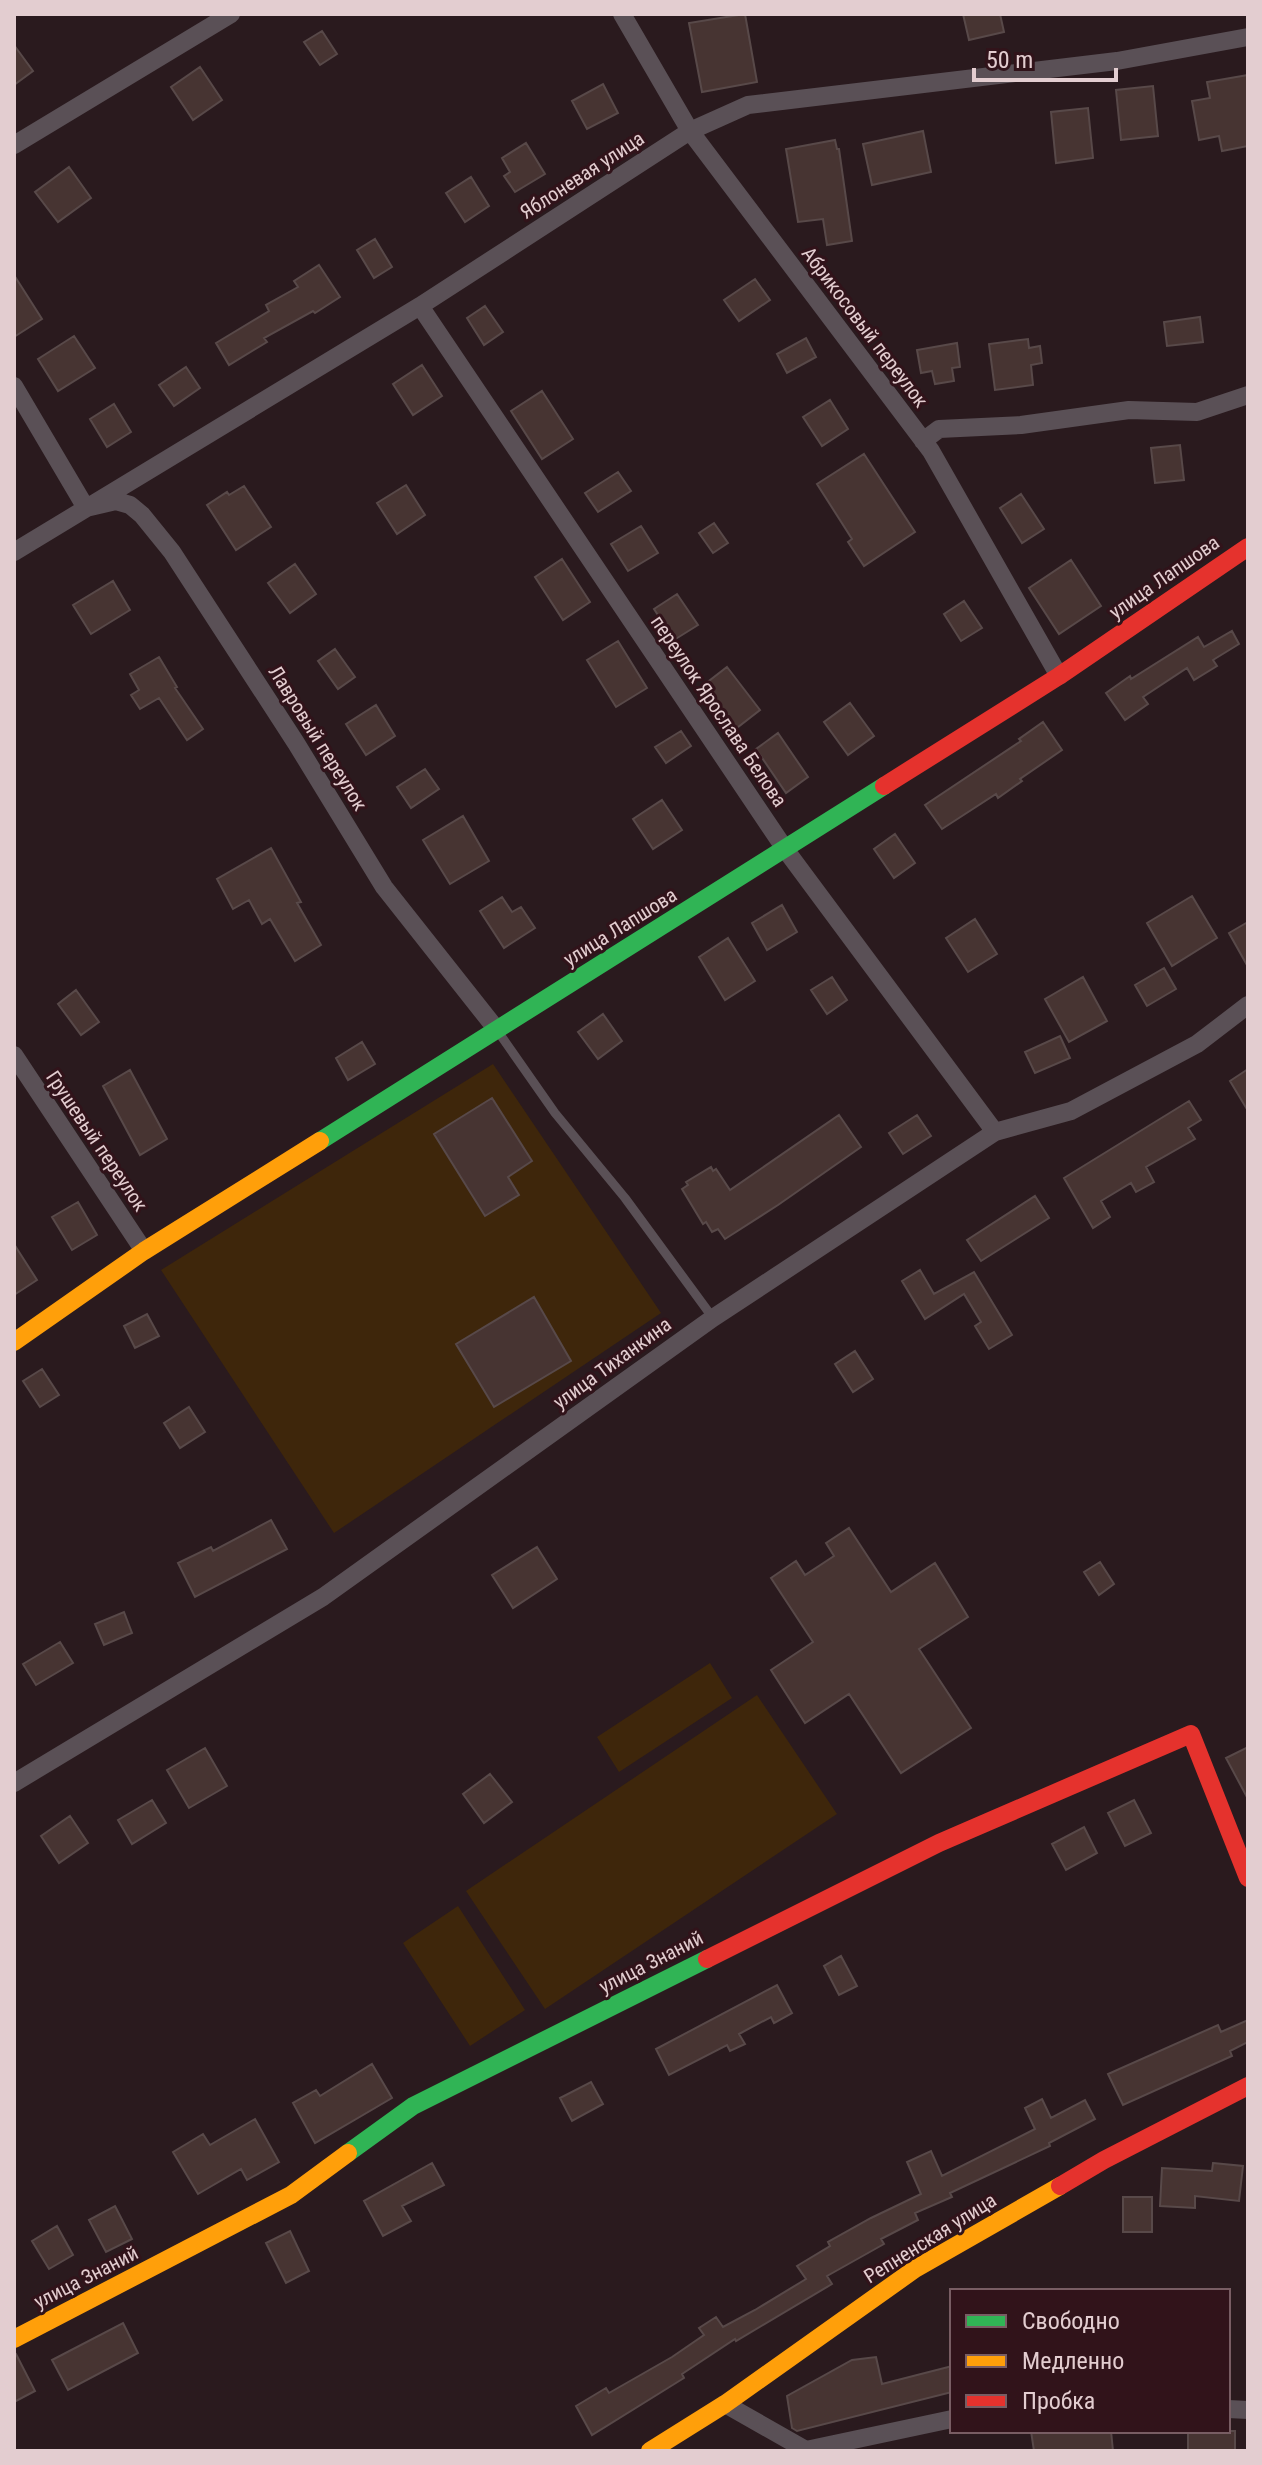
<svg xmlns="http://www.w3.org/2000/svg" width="1262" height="2465" font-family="'Roboto Condensed',sans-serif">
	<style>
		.green { fill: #3e260b }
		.building { fill: #473432; stroke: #584949; stroke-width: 2 }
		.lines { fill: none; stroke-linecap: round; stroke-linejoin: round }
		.lane { stroke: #5a5056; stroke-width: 9 }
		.street { stroke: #5a5056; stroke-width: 18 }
		.fast { stroke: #30b455; stroke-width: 18 }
		.slow { stroke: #ff9f0a; stroke-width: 18 }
		.jam { stroke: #e5322d; stroke-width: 18 }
		.labels { text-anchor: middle; stroke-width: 6; stroke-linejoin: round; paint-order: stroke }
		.street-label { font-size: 20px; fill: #e3cdd0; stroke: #31131a }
	</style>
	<rect width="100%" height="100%" fill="#2a1a1e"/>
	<path class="green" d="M493,1064L661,1313L334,1533L161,1270Z
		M710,1663L732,1698L619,1772L597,1737Z
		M757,1695L837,1814L545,2009L466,1891Z
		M458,1906L525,2010L470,2046L403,1943Z"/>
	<path class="building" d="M745,14L757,82L702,92L689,23Z
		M963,14H1000L1004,32L969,40Z
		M322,31L337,54L320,65L304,42Z
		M14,45L33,71L14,85Z
		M200,67L222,100L193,120L171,87Z
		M1248,75V146L1222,151L1219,136L1199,140L1192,101L1210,98L1207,82Z
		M603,84L618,113L587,129L572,101Z
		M1153,86L1158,136L1121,140L1116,90Z
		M1088,108L1093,158L1056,163L1051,112Z
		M923,131L931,172L872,185L863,144Z
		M835,140L837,149H839L852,241L827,245L823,219L798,222L786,149Z
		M526,143L545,174L515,192L504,176L510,172L502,158Z
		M69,167L91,198L58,222L35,192Z
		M471,177L489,206L465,222L446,193Z
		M375,239L392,267L374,278L357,250Z
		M319,265L340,297L315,313L313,311L264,338L267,342L229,365L216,343L269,311L266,305L298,287L294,281Z
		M14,275L42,319L14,337Z
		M755,279L770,300L739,321L724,300Z
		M485,306L503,332L484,345L467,318Z
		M1200,317L1203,342L1167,346L1164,322Z
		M74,336L95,368L58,391L38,359Z
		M806,338L816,357L787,373L777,354Z
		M1028,339L1029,348L1040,346L1042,363L1031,365L1033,385L995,390L989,344Z
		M957,343L960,367L952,368L954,381L935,384L932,371L921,373L917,350Z
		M422,365L442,396L413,415L393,384Z
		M186,367L200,388L174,406L159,385Z
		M542,391L573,439L542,459L511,411Z
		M830,400L848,429L822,446L803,417Z
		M114,404L131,432L107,447L90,419Z
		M1180,445L1184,480L1155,483L1151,448Z
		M864,454L915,532L864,566L848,542L852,539L817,484Z
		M618,472L631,491L598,512L585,493Z
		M406,485L425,515L397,534L377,503Z
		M244,486L271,527L236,550L207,505L227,492L229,495Z
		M1021,494L1044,529L1022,543L1000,508Z
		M714,523L728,543L713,553L699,533Z
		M641,526L658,553L628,571L611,544Z
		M562,559L590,602L563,620L535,577Z
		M1071,560L1101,606L1059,634L1029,588Z
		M295,564L316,594L290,613L268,583Z
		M113,581L130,610L91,634L73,605Z
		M677,594L698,625L674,640L654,609Z
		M964,601L982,628L961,641L944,614Z
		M1232,631L1239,644L1213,660L1217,666L1194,680L1187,668L1143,697L1148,704L1125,720L1106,693L1130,676L1131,679L1198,637L1204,647Z
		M618,641L647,688L616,707L587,660Z
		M335,649L355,677L338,689L318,661Z
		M159,657L177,687L175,688L203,729L187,740L159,698L140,709L131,695L139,690L130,674Z
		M727,667L760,710L729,734L696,691Z
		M850,703L874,736L848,755L824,722Z
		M376,705L395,736L366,755L346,724Z
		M1043,722L1062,750L1020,779L1022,781L998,798L996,794L942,829L925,805L1021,741L1019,739Z
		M681,731L691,746L666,763L655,747Z
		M778,733L808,777L786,793L756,749Z
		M425,769L439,789L411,808L397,787Z
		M662,800L682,830L653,849L633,819Z
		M463,816L489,861L450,884L423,840Z
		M895,834L915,863L894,878L874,849Z
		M271,848L301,902L297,903L321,945L295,961L270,919L262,924L249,900L233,909L217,879Z
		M1192,896L1217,938L1172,966L1147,923Z
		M502,897L512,912L521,907L535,928L504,948L480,911Z
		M782,905L797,932L767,950L752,923Z
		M975,919L997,954L968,972L946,938Z
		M1248,922V967L1229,933Z
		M728,938L755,981L725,1000L699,957Z
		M1164,968L1176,989L1147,1006L1135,985Z
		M832,977L847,1000L827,1014L811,990Z
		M1083,977L1107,1021L1069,1042L1045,999Z
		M76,990L99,1022L81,1035L58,1004Z
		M603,1014L622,1041L598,1059L578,1032Z
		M1060,1036L1070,1058L1035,1073L1025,1052Z
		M362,1042L375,1064L348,1080L336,1058Z
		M1248,1069V1111L1230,1081Z
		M130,1070L167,1139L140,1155L103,1086Z
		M492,1098L532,1161L508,1177L519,1195L485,1216L434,1134Z
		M1189,1101L1201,1120L1188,1128L1195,1139L1146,1167L1154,1182L1136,1192L1131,1183L1101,1201L1110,1217L1093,1228L1064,1178Z
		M839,1115L861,1147L778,1205L725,1239L718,1229L712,1232L706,1222L703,1224L682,1189L688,1185L686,1182L711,1167L713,1171L716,1169L730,1190Z
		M917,1115L931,1136L903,1154L889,1133Z
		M1035,1196L1049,1218L981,1261L967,1240Z
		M78,1202L97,1235L72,1250L52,1217Z
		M14,1244L37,1280L14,1295Z
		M920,1270L934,1294L974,1272L1012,1335L989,1349L975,1326L981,1322L964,1294L925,1319L902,1281Z
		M534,1297L571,1361L494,1407L456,1344Z
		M147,1314L159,1336L135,1348L124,1326Z
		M855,1351L873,1379L853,1392L835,1364Z
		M42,1369L59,1395L40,1407L23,1381Z
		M189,1407L205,1432L180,1448L164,1423Z
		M271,1520L287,1549L195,1597L178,1563L211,1547L213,1551Z
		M849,1528L891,1592L935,1563L968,1617L919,1649L971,1728L901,1773L849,1694L805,1723L771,1670L813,1642L771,1578L796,1561L805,1575L834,1556L826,1543Z
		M537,1547L557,1579L513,1608L492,1575Z
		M1100,1562L1114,1584L1099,1595L1084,1572Z
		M124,1612L132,1633L104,1645L95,1624Z
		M60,1642L73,1663L36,1685L23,1664Z
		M1248,1747V1799L1226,1758Z
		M205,1748L227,1786L189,1808L167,1770Z
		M490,1774L512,1802L484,1823L463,1794Z
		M152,1800L166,1823L132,1844L118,1820Z
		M1134,1800L1151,1833L1125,1846L1108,1813Z
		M70,1816L88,1843L59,1863L41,1836Z
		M1084,1827L1097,1853L1066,1870L1052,1844Z
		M841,1956L857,1986L839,1995L824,1966Z
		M777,1985L792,2013L774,2023L771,2017L739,2034L745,2044L730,2051L727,2045L669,2075L656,2049Z
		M1248,2020V2042L1230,2051L1232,2056L1123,2105L1108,2074L1218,2025L1221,2032Z
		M372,2064L392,2098L315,2143L293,2103L316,2090L320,2096Z
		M591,2082L603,2104L572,2121L560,2098Z
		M1042,2099L1051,2118L1085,2100L1095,2119L1049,2143L1050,2146L950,2193L952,2197L915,2213L918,2220L881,2239L884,2244L827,2276L832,2284L736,2341L735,2339L682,2374L684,2378L592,2435L576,2406L606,2388L609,2393L672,2357L704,2335L699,2328L716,2317L723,2327L755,2310L806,2279L797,2266L830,2246L828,2242L871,2218L921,2194L907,2162L931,2151L942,2176L1035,2129L1025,2108Z
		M255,2119L279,2162L247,2180L241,2169L198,2194L173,2152L203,2134L210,2145Z
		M432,2163L444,2185L402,2206L411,2221L383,2236L364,2201Z
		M1213,2163L1243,2166L1239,2201L1195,2196V2208L1160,2206L1162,2168L1212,2171Z
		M1123,2197H1152V2232H1123Z
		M115,2206L132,2239L106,2252L89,2220Z
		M57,2226L73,2255L49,2269L32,2241Z
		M290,2231L309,2271L286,2283L266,2243Z
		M123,2323L138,2353L68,2390L52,2360Z
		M16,2354L35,2391L14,2402V2355Z
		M876,2357L882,2384L952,2366V2392L797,2431L792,2428L787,2396L852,2360Z
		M1031,2431H1111L1113,2451H1034Z
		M1188,2431H1235V2451H1188Z"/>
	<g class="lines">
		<path class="lane" d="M499,1033L555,1113L625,1198L713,1318"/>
		<path class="street" d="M622,14L690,131L931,451L1059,676
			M14,145L231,14
			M420,306L785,849L995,1132
			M14,386L86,508L116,501L130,505L142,515L172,552L296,743L384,887L497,1030
			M923,441L939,429L1021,425L1129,410L1197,412L1248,395
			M14,552L420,306L690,131L748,105L1117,61L1248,37
			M14,1055L144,1251
			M14,1783L323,1597L713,1318L995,1132L1071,1111L1197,1044L1248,1005
			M725,2404L806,2450L952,2419
			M1228,2409L1248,2410"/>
		<path class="fast" d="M320,1141L884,786
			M348,2153L413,2106L707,1959"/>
		<path class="slow" d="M14,1342L144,1251L320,1141
			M14,2339L291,2195L348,2153
			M650,2451L725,2404L915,2269L1060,2186"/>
		<path class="jam" d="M884,786L1059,676L1248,547
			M707,1959L939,1843L1191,1734L1248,1878
			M1060,2186L1104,2160L1248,2086"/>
	</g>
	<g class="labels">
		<g class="street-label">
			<text transform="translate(582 175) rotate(-33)" y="7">Яблоневая улица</text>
			<text transform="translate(865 327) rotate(53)" y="7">Абрикосовый переулок</text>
			<text transform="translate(1164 577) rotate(-35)" y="7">улица Лапшова</text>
			<text transform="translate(719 711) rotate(56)" y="7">переулок Ярослава Белова</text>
			<text transform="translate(318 738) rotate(58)" y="7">Лавровый переулок</text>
			<text transform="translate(620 927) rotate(-32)" y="7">улица Лапшова</text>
			<text transform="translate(97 1141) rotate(56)" y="7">Грушевый переулок</text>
			<text transform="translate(612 1363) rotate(-36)" y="7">улица Тиханкина</text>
			<text transform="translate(651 1962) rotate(-27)" y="7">улица Знаний</text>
			<text transform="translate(930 2238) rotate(-32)" y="7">Репненская улица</text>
			<text transform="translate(86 2277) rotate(-27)" y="7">улица Знаний</text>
		</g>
	</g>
	<rect width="1262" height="2465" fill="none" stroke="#e3cdd0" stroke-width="32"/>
	<rect x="950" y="2289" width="280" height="144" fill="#31131a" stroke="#785d63" stroke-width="2"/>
	<rect x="966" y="2315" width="40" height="12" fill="#30b455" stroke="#785d63" stroke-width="2"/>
	<text x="1022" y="2329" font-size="24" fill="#e3cdd0">Свободно</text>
	<rect x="966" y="2355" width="40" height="12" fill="#ff9f0a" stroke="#785d63" stroke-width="2"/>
	<text x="1022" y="2369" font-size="24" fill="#e3cdd0">Медленно</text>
	<rect x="966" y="2395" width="40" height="12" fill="#e5322d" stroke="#785d63" stroke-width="2"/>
	<text x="1022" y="2409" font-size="24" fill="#e3cdd0">Пробка</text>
	<path d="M974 68v12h142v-12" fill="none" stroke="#e3cdd0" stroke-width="4"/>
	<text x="986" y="68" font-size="24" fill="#e3cdd0" stroke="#31131a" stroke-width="6" paint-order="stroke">50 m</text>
</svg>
